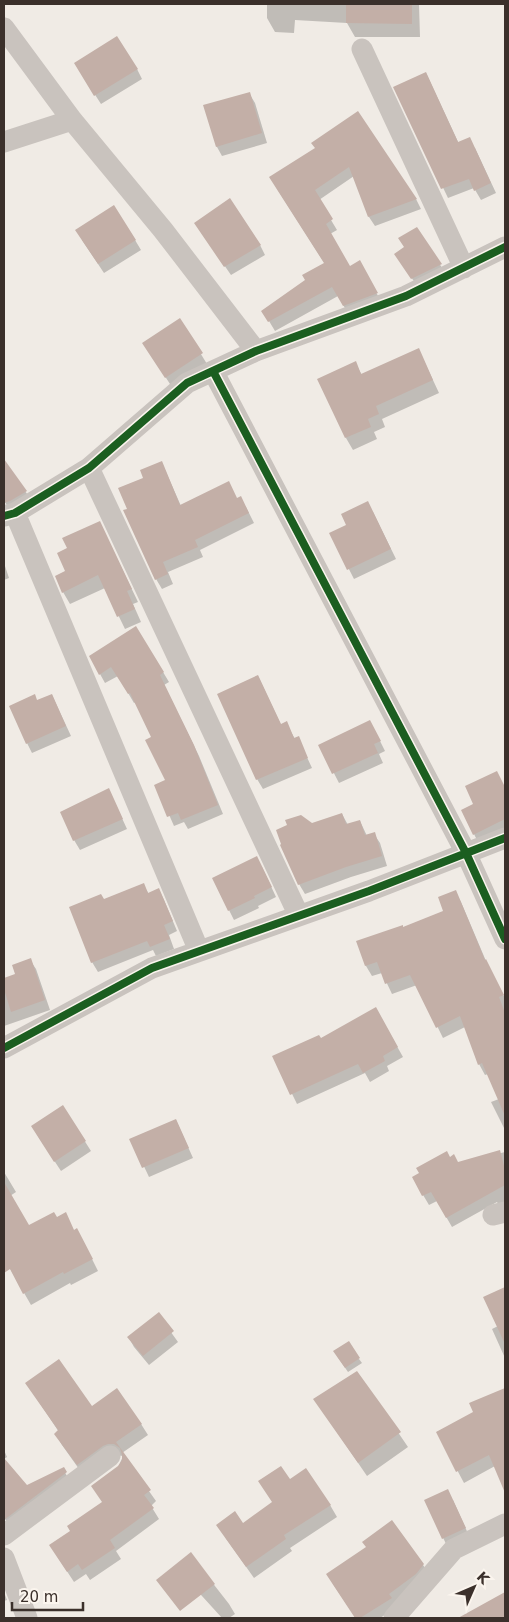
<svg xmlns="http://www.w3.org/2000/svg" width="509" height="1622" font-family="'DejaVu Sans',sans-serif">
	<style>
		.shadow { fill: #0003 }
		.building { fill: #c3afa7 }
		.lines { fill: none; stroke-linecap: round; stroke-linejoin: round }
		.minor { stroke: #c9c3be; stroke-width: 21 }
		.cycleway-casing { stroke: #fbf5ee; stroke-width: 11 }
		.cycleway { stroke: #1b5e20; stroke-width: 8 }
	</style>
	<rect width="100%" height="100%" fill="#f0ebe5"/>
	<path class="shadow" d="M267,4H419L420,37H355L347,23L295,20L294,33L275,32L267,18Z
		M137,69L142,79L101,104L81,73Z
		M426,73L459,144L475,148L496,193L481,200L474,188L448,198L395,87Z
		M249,93L255,103L267,143L222,156L217,147L205,106Z
		M316,149L416,199L421,209L375,226L369,217L354,176L319,200L337,230L330,234L350,268L359,262L382,303L349,315L338,296L275,331L263,311L307,280L325,264L276,187Z
		M417,229L446,274L416,284L401,263L405,248Z
		M202,233L260,245L265,255L231,275Z
		M82,240H135L141,250L104,273Z
		M180,320L207,364L172,387L149,352Z
		M419,350L439,393L382,419L385,427L374,432L377,439L353,450L346,438L355,363L362,375Z
		M4,461L32,501L12,512L4,501Z
		M162,463L181,506L237,499L246,507L254,523L200,550L203,557L168,572L173,584L162,589L156,579L128,509L144,479Z
		M373,512L396,559L354,579L331,534Z
		M100,523L138,602L133,604L141,622L125,629L105,588L70,604L63,592L67,571L68,549Z
		M4,563L9,578L4,580Z
		M90,656L163,672L169,682L164,685L199,756L223,814L188,829L184,822L174,826L156,785L167,781L153,737L136,702L134,703L118,676L105,683Z
		M258,676L281,725L286,723L295,739L298,738L312,768L263,789L257,779Z
		M52,695L71,736L32,753L27,743L38,701Z
		M375,731L385,751L379,754L383,763L339,783L320,746Z
		M505,787V831L479,844L474,834Z
		M109,790L127,829L80,850L74,840Z
		M342,814L348,825L360,821L367,836L374,834L380,843L387,866L351,877L305,894L299,884Z
		M262,867L276,897L258,906L259,908L234,920L229,910Z
		M143,885L149,894L159,890L164,900L177,931L169,935L174,949L156,956L153,950L98,972L92,962L104,900Z
		M455,891L461,902L486,961L505,998V1130L491,1102L499,1099L488,1074L485,1075L479,1064L465,1027L443,1038L417,985L392,994L382,973L372,976L366,966L358,942L403,928L445,911Z
		M30,960L36,969L50,1010L4,1026V991L5,990L4,979L17,975Z
		M376,1009L403,1057L387,1066L389,1071L370,1082L365,1073L297,1104L274,1057L320,1040Z
		M63,1107L91,1151L61,1171L38,1136Z
		M176,1120L193,1158L149,1177L131,1139Z
		M505,1152V1210L502,1211L497,1202L452,1227L437,1201L429,1205L413,1178L422,1173Z
		M4,1172L16,1192L10,1196L28,1226L57,1218L75,1231L83,1241L98,1271L71,1285L70,1283L31,1305L4,1258Z
		M505,1289V1358L492,1329L498,1326L485,1298Z
		M158,1314L178,1342L149,1365L134,1347L129,1338Z
		M337,1356L359,1359L362,1363L348,1372Z
		M357,1372L408,1447L367,1476L315,1400Z
		M27,1384L141,1424L148,1435L122,1453L156,1501L151,1506L159,1519L116,1551L121,1559L90,1580L86,1574L74,1582L57,1556L72,1531L103,1503L123,1456L115,1455L84,1476L62,1445L56,1434L59,1432Z
		M505,1390V1490L495,1466L464,1483L437,1432L474,1413L471,1404Z
		M4,1450L7,1457L4,1459Z
		M4,1460L27,1487L63,1469L71,1483L12,1527L4,1518Z
		M290,1480L330,1505L337,1517L290,1548L292,1551L254,1578L225,1537L273,1503Z
		M425,1500H453L470,1538L448,1548Z
		M190,1554L229,1604L235,1614L229,1618H222L182,1574Z
		M423,1565L429,1574L396,1608L380,1618H356L333,1584Z
		M4,1592L7,1600L4,1601Z"/>
	<path class="building" d="M346,4H412V24L346,23Z
		M117,36L138,69L94,96L74,63Z
		M426,72L458,142L470,137L491,183L474,191L469,179L441,189L393,87Z
		M250,92L262,133L216,147L203,105Z
		M358,111L417,199L368,217L349,167L315,190L333,219L326,224L350,266L360,260L378,293L343,306L332,287L268,322L261,311L305,280L302,275L324,263L269,177L315,148L311,143Z
		M230,198L261,245L224,267L194,223Z
		M114,205L136,240L98,264L75,230Z
		M417,227L442,264L411,279L394,254L404,247L398,238Z
		M180,318L203,353L165,378L142,343Z
		M419,348L433,380L376,406L379,414L368,419L371,427L345,438L317,379L356,361L361,374Z
		M4,459L27,491L10,501L4,503Z
		M162,461L180,505L229,481L237,498L241,496L249,513L195,540L198,547L163,562L168,574L155,580L123,510L127,509L118,488L143,478L140,470Z
		M368,501L391,549L347,570L329,533L346,525L341,514Z
		M100,521L132,589L127,591L135,609L117,617L98,575L62,593L55,576L65,571L57,553L67,548L62,538Z
		M136,626L164,672L160,675L194,745L218,805L181,820L178,813L167,817L154,785L165,780L145,740L151,737L130,693L128,694L111,667L99,675L89,656Z
		M258,675L281,724L287,721L294,738L299,736L308,758L256,780L217,694Z
		M35,694L37,700L52,694L66,726L26,744L9,706Z
		M370,720L381,741L374,744L378,753L332,774L318,745Z
		M497,771L505,787V819L473,835L461,810L473,804L465,786Z
		M109,788L123,819L73,841L60,812Z
		M342,813L346,824L360,820L365,835L375,832L382,856L346,867L298,885L280,845L281,844L276,830L287,825L285,820L301,815L312,823Z
		M257,856L272,887L254,896L255,898L228,911L212,878Z
		M144,883L148,893L159,888L173,921L164,925L170,939L150,947L147,941L91,963L69,907L101,894L104,899Z
		M456,890L485,960L486,959L504,995L499,997L505,1013V1116L482,1063L478,1065L460,1016L436,1028L410,975L385,984L377,962L365,966L356,941L403,925V927L443,911L438,897Z
		M31,958L45,1000L11,1012L4,989V978L15,974L12,965Z
		M376,1007L398,1047L383,1056L385,1061L363,1073L358,1064L290,1095L272,1056L319,1035L321,1038Z
		M63,1105L86,1141L54,1162L31,1126Z
		M176,1119L189,1148L142,1168L129,1139Z
		M500,1150L505,1170V1185L446,1218L431,1192L422,1196L412,1177L419,1173L416,1168L447,1151L450,1157L454,1154L458,1162Z
		M4,1182L29,1225L54,1212L57,1217L66,1212L74,1230L77,1228L93,1259L64,1274L63,1272L23,1294L10,1269L4,1273Z
		M505,1287V1344L483,1297Z
		M159,1312L174,1331L143,1356L127,1337Z
		M349,1341L360,1358L345,1368L333,1351Z
		M59,1359L92,1406L117,1388L142,1424L116,1442L151,1490L144,1495L154,1508L110,1540L115,1548L82,1570L78,1564L67,1572L49,1545L70,1531L67,1526L102,1502L91,1486L118,1466L122,1460V1455L120,1448L114,1444H108L103,1446L77,1465L54,1434L58,1430L25,1383Z
		M357,1371L401,1432L358,1463L313,1399Z
		M505,1388V1493L489,1455L456,1472L436,1432L473,1412L469,1403Z
		M4,1458L27,1485L64,1467L67,1472L4,1520Z
		M281,1466L290,1479L306,1468L331,1505L284,1535L286,1539L246,1567L216,1525L235,1511L243,1523L272,1502L258,1481Z
		M448,1489L466,1528L442,1539L424,1500Z
		M392,1520L424,1564L416,1574L389,1594L392,1598L360,1618H355L326,1574L366,1547L362,1542Z
		M191,1552L215,1584L180,1611L156,1580Z
		M505,1592V1618H458Z"/>
	<g class="lines">
		<path class="minor" d="M4,28L72,120L163,230L256,351
			M362,49L464,268
			M4,142L72,120
			M213,371L466,853L505,939
			M89,468L299,916
			M15,513L199,951
			M4,516L15,513L89,468L187,383L256,351L406,296L505,247
			M4,1048L152,968L369,891L505,838
			M493,1215L505,1212
			M4,1535L110,1456
			M4,1558L27,1618
			M394,1618L454,1549L505,1524"/>
		<g class="cycleway-casing">
			<path id="cycleway" d="M213,371L466,853L505,939
				M4,516L15,513L89,468L187,383L256,351L406,296L505,247
				M4,1048L152,968L369,891L505,838"/>
		</g>
		<use href="#cycleway" class="cycleway"/>
	</g>
	<rect width="509" height="1622" fill="none" stroke="#3b302b" stroke-width="10"/>
	<g transform="translate(474 1587) rotate(45)" stroke="#fbf5ee" stroke-width="4" paint-order="stroke">
	<path d="M0-4L9 19L0 12L-9 19Z" fill="#3b302b"/>
	<text y="-8" font-size="14" font-weight="bold" text-anchor="middle" fill="#3b302b">K</text>
	</g>
	<path d="M12 1602v8h71v-8" fill="none" stroke="#3b302b" stroke-width="2.5"/>
	<text x="20" y="1602" font-size="15" fill="#3b302b" stroke="#fbf5ee" stroke-width="4" paint-order="stroke">20 m</text>
</svg>
